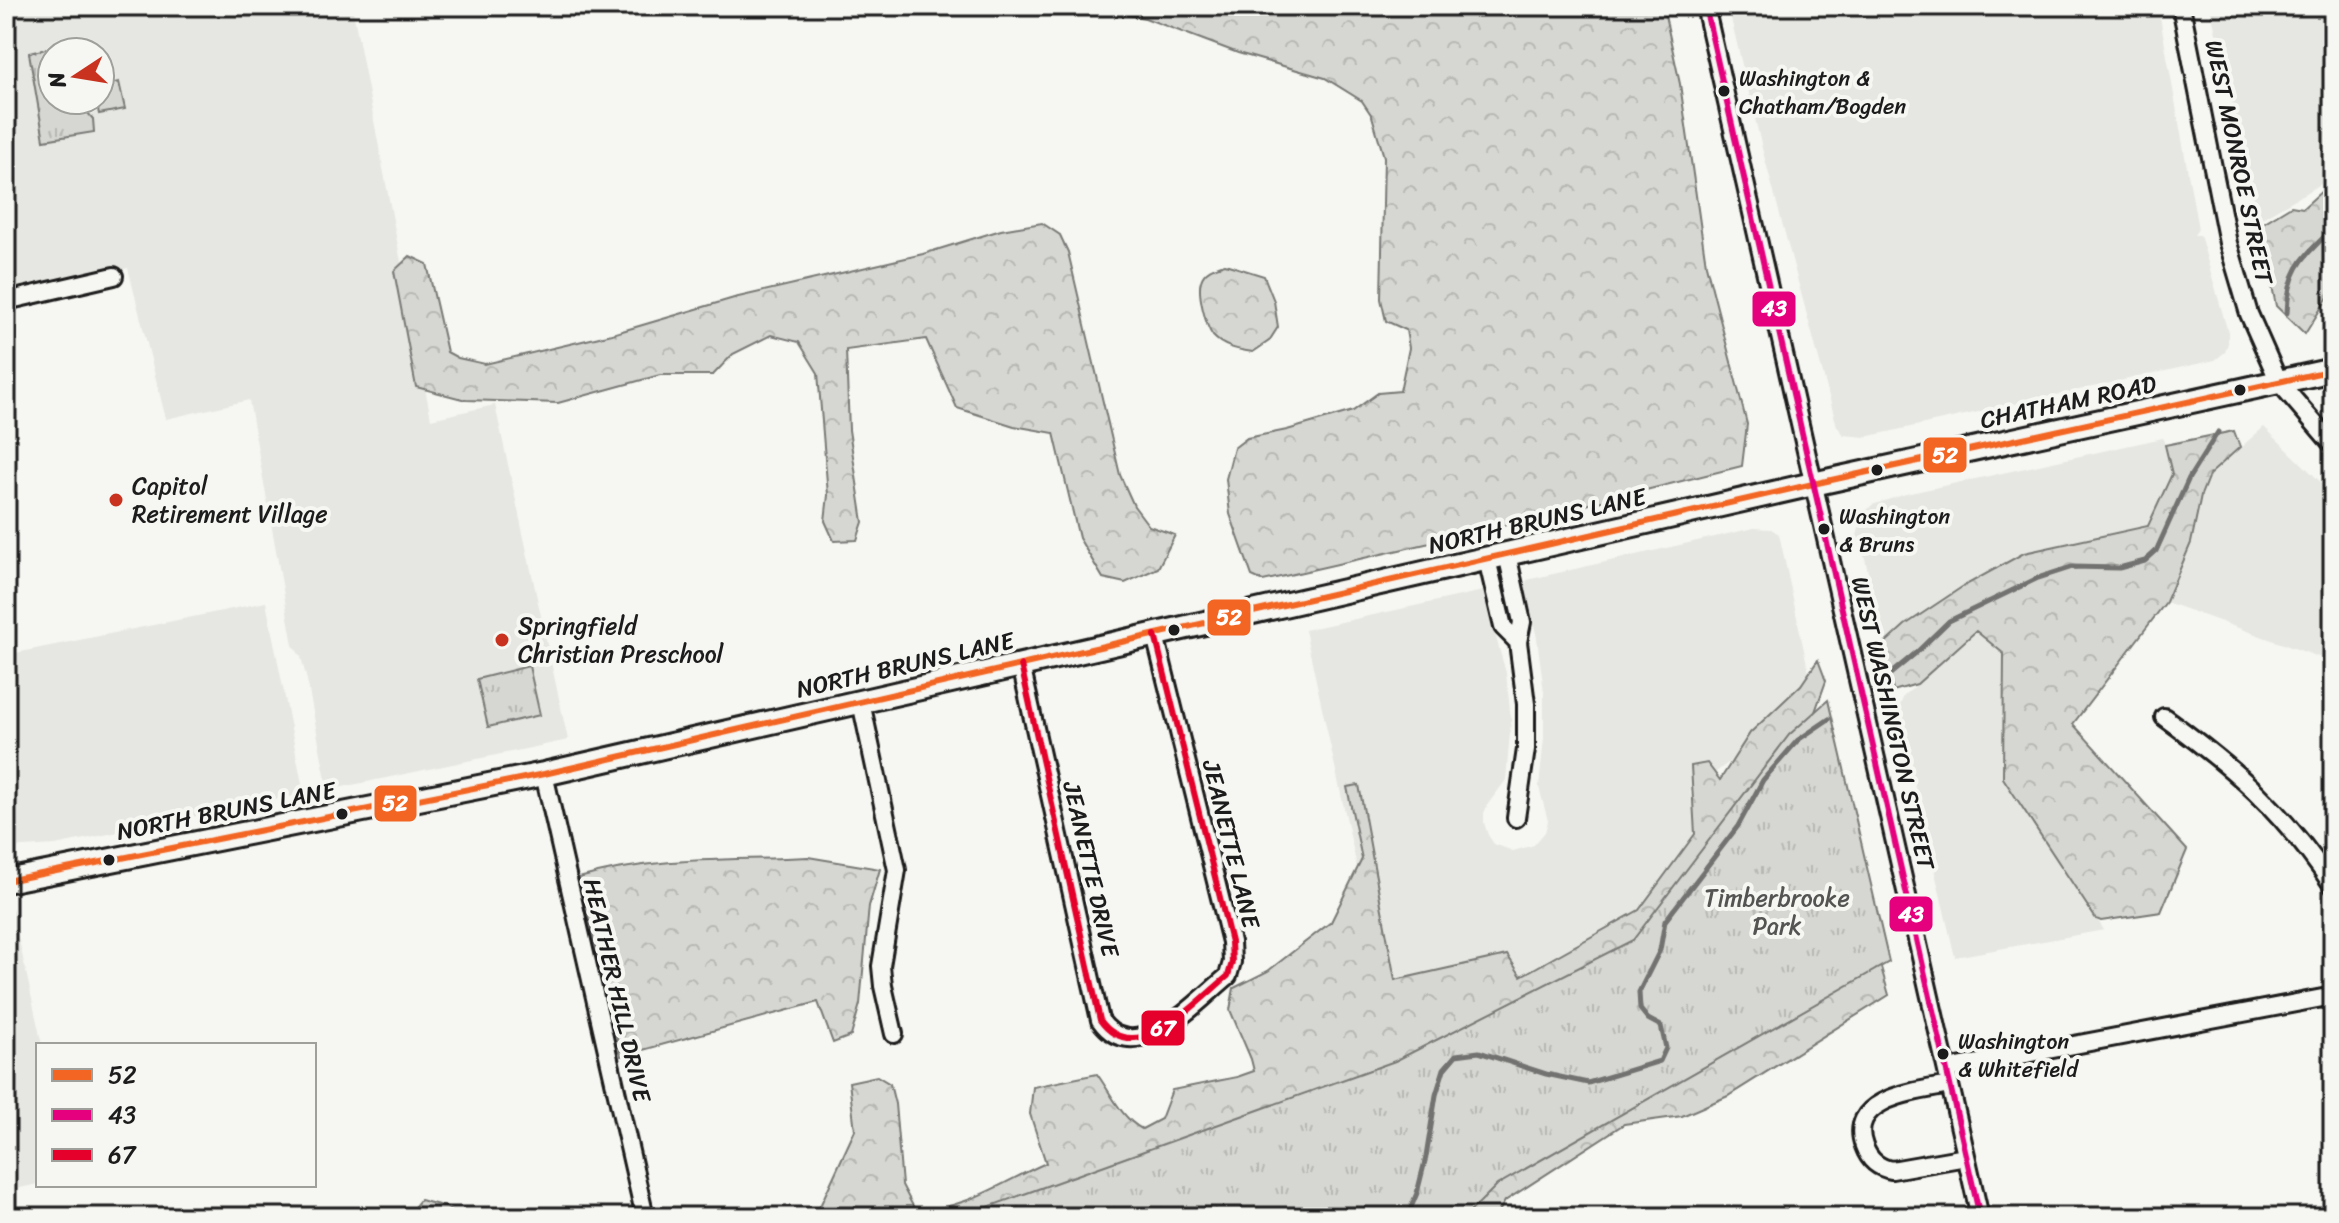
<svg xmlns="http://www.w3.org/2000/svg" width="2339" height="1223" font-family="Sriracha,sans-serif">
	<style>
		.built { fill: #e6e6e2; fill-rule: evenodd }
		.green { fill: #d6d6d2; stroke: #797977; stroke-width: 2 }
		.forest { fill: url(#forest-crowns); stroke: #797977; stroke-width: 2 }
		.park { fill: url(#park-tufts); stroke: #797977; stroke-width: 2 }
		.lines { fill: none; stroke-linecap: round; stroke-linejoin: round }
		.stream { stroke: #727271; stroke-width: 5 }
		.minor-casing { stroke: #1c1c1c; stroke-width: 22 }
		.major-casing { stroke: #1c1c1c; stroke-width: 28 }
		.minor { stroke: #f6f6f2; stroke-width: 16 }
		.major { stroke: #f6f6f2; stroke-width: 22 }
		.bus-1-casing { stroke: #f6f6f2; stroke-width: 12 }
		.bus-2-casing { stroke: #f6f6f2; stroke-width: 12 }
		.bus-3-casing { stroke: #f6f6f2; stroke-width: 12 }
		.bus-1 { stroke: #f26522; stroke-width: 6 }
		.bus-2 { stroke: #e5007d; stroke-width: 6 }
		.bus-3 { stroke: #e4002b; stroke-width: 6 }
		.bus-dot { fill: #1c1c1c; stroke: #f6f6f2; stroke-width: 3 }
		.poi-dot { fill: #c8321e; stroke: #f6f6f2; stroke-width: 3 }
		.labels { text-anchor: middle; stroke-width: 8; stroke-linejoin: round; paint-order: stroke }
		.bus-label { font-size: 22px; fill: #1c1c1c; stroke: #f6f6f2; text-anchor: start }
		.street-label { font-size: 24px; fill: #1c1c1c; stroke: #f6f6f2 }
		.poi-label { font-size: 24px; fill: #1c1c1c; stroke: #f6f6f2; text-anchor: start }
		.park-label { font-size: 24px; fill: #545453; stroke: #f6f6f2 }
		.line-badge { stroke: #f6f6f2; stroke-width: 3 }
		.badge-label { font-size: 22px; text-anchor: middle; font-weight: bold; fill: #fff }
	</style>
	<defs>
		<pattern id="forest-crowns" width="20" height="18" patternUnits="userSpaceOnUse" patternTransform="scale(2)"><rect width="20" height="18" fill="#d6d6d2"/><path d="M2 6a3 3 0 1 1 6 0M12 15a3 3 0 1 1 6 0" fill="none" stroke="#b7b7b4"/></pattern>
		<pattern id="park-tufts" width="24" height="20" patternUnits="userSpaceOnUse" patternTransform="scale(2)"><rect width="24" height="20" fill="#d6d6d2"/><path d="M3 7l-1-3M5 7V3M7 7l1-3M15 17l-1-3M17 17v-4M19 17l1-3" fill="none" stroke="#b7b7b4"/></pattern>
	</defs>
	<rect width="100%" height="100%" fill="#f6f6f2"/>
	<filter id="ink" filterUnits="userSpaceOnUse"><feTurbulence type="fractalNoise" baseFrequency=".0125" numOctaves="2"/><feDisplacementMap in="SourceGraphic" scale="16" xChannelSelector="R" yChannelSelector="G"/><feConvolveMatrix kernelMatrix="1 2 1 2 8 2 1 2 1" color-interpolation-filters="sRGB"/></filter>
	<g filter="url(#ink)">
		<path class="built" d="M6,6H352L431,419L495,405L568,740L328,790L307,680L301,657L293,645L249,400L166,419L128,268L6,297ZM52,52H100V100H52Z
			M1728,6H2158L2198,229L2194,235H2200L2228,332V343L2225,352L2215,360L1865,437L1844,435L1837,426L1763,152Z
			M2210,6H2333V177L2257,221Z
			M2264,427L2333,494V662L2166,602L2191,543L2201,495L2209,475Z
			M2163,438L2172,474L2148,526L2024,553L1905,625L1883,645L1865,558L1857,536L1862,515L1872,505L1906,494Z
			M1754,528L1771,529L1779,534L1814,697L1690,792L1700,833L1647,908L1513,992L1391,1022L1305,630L1483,591L1506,673L1511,720L1506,780L1488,804L1484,813V823L1488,835L1494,844L1513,851L1534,845L1545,832L1548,821L1539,787L1544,738V692L1537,638L1525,586L1527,580Z
			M266,602L304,794L55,845L6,848V655Z
			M1976,631L2004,655L2003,778L2104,930L1955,957L1897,712L1904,696Z
			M12,908L42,1045H38V1184L6,1191V909Z"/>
		<path class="green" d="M119,82L125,109L99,114L96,100H100V86Z"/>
		<path class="forest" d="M1020,6H1663L1680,84L1706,265L1747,424L1742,466L1474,533L1263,581L1252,576L1230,514L1226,479L1234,448L1247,438L1287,430L1353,411L1378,393L1400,391L1409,348L1406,330L1386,321L1381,299L1384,157L1372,116L1362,101L1325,78L1238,53L1145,18L1092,9L1042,10Z
			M2333,181V289L2305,334L2276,306L2260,225L2291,206L2303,208Z
			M1042,223L1060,235L1068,252L1120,475L1134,506L1149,526L1175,535L1158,568L1125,583L1103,578L1079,538L1054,433L1014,426L957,408L926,339L846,350L849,430L863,522L857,540L834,541L825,521L828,495L818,373L799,342L771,335L733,354L713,375H660L558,403L466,400L416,387L394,271L410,256L427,264L447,352L458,358L485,364L612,334L734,298L923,254L1001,230Z
			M1225,264L1264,276L1274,301L1278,327L1269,341L1253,352C1238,350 1223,347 1213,336C1206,327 1197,293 1201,281C1204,270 1215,267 1225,264Z
			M2234,431L2240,447L2209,475L2201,495L2191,543L2166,602L2073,724L2187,850L2161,912L2101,921L2096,919L2003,778L2004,654L1976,631L1917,684L1893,691L1883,645L1905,625L1962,587L2024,553L2148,526L2172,474L2165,445Z
			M1818,660L1826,681L1800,754L1878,957L1889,995L1728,1096L1682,1116L1624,1124L1505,1201L1496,1217H815L855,1130L849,1082L877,1076L890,1084L895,1104L902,1185L915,1210C964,1211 1002,1182 1046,1163L1030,1114L1033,1087L1097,1074C1111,1093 1121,1118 1142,1129L1161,1119L1172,1090L1237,1077L1254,1071L1251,1059L1230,1010L1234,988L1268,971L1331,922L1362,859L1347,787L1359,785L1395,980L1507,955L1521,976L1639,910L1695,834L1691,766L1707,763L1720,780L1750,733L1801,685Z
			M808,857L880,869L869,906L860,1004L851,1036L833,1043L818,1002L621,1056L579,878C653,856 731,861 808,857Z
			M420,1200L446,1207L460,1217H406Z"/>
		<path class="park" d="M59,46L60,52H52V100H77L93,119L94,132L44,140L29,53Z
			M529,666L540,715L488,727L477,679Z
			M1828,700L1889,962L1497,1185L1465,1217H960L1395,1061L1633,940L1789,735Z"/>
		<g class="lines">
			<path class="stream" d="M2287,313C2288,268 2304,257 2333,228
				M1889,675L1917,652L1949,621L2038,578L2072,567L2119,568L2145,561L2156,551L2189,478L2218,432
				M1407,1217L1417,1193L1426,1157L1436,1095L1444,1069L1456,1055L1479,1052L1546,1074L1588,1083L1660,1061L1666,1048L1661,1026L1648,1019L1640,1009L1639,992L1660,950L1665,921L1738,826L1763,780L1798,740L1829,719"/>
			<g class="minor-casing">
				<path id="minor" d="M1705,6L1980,1217
					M2181,6L2228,243L2249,314L2279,382L2333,445
					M6,301L114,276
					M1507,554L1522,622L1518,642L1526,704V749L1516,818
					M1487,559L1503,627L1518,642
					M1021,665L1100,1020C1136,1071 1197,1001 1228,976L1232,962L1231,942L1155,635
					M861,702L897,870L881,966L883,986L894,1034
					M2164,717C2237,770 2283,811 2333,886
					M544,774L645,1217
					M1947,1069L2333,996
					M1950,1085C1919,1091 1846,1097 1864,1146C1869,1160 1878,1168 1892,1170L1966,1157"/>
			</g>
			<g class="major-casing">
				<path id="major" d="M6,881L544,774L1813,484L2333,370"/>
			</g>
			<use href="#minor" class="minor"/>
			<use href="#major" class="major"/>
			<g class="bus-1-casing">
				<path id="bus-1" d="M6,881L544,774L1813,484L2333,370"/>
			</g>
			<g class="bus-2-casing">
				<path id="bus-2" d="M1705,6L1980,1217"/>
			</g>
			<g class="bus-3-casing">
				<path id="bus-3" d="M1021,665L1100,1020C1136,1071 1197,1001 1228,976L1232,962L1231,942L1155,635"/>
			</g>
			<use href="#bus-1" class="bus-1"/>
			<use href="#bus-2" class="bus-2"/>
			<use href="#bus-3" class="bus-3"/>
		</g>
	</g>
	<g class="bus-dot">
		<circle cx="1724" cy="91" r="7"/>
		<circle cx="2240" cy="390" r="7"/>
		<circle cx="1877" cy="470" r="7"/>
		<circle cx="1824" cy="529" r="7"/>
		<circle cx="1174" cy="630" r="7"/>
		<circle cx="342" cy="814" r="7"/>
		<circle cx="109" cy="860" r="7"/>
		<circle cx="1943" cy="1054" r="7"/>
	</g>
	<g class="poi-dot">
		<circle cx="116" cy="500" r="8"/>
		<circle cx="502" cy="640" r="8"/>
	</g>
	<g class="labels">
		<g class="bus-label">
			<text x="1739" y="86">Washington &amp;<tspan x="1739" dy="28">Chatham/Bogden</tspan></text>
			<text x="1839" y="524">Washington<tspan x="1839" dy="28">&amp; Bruns</tspan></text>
			<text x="1958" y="1049">Washington<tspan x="1958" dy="28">&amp; Whitefield</tspan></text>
		</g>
		<g class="street-label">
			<text transform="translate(2239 162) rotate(78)" y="8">WEST MONROE STREET</text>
			<text transform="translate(2068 402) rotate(-12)" y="8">CHATHAM ROAD</text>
			<text transform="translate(1537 521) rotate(-13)" y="8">NORTH BRUNS LANE</text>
			<text transform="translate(905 665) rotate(-13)" y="8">NORTH BRUNS LANE</text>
			<text transform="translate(1893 723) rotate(77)" y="8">WEST WASHINGTON STREET</text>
			<text transform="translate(226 811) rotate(-11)" y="8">NORTH BRUNS LANE</text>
			<text transform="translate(1231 844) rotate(76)" y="8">JEANETTE LANE</text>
			<text transform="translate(1091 869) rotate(77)" y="8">JEANETTE DRIVE</text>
			<text transform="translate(617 990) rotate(77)" y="8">HEATHER HILL DRIVE</text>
		</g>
		<g class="poi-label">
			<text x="132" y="494">Capitol<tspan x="132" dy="28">Retirement Village</tspan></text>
			<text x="518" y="634">Springfield<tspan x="518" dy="28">Christian Preschool</tspan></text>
		</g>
		<g class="park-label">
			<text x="1777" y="906">Timberbrooke<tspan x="1777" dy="28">Park</tspan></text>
		</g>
	</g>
	<g class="line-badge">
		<rect x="1751" y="290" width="46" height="38" rx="8" fill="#e5007d"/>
		<rect x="1922" y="436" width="46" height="38" rx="8" fill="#f26522"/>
		<rect x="1206" y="598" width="46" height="39" rx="8" fill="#f26522"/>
		<rect x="373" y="784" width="45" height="39" rx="8" fill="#f26522"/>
		<rect x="1888" y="895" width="46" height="38" rx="8" fill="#e5007d"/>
		<rect x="1140" y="1009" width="46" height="38" rx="8" fill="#e4002b"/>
	</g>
	<g class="badge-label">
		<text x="1774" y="316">43</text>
		<text x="1945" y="463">52</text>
		<text x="1229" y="625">52</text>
		<text x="395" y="811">52</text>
		<text x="1911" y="922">43</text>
		<text x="1163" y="1036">67</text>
	</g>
	<rect width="2339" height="1223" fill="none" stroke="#f6f6f2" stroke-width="32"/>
	<rect x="16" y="16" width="2307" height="1191" fill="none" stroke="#1c1c1c" stroke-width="3" filter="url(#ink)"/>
	<rect x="36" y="1043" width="280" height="144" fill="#f6f6f2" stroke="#9f9f9c" stroke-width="2"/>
	<rect x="52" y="1069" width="40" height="12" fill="#f26522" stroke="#9f9f9c" stroke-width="2"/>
	<text x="108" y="1083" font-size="24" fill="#1c1c1c">52</text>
	<rect x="52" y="1109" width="40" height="12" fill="#e5007d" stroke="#9f9f9c" stroke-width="2"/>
	<text x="108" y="1123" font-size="24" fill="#1c1c1c">43</text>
	<rect x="52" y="1149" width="40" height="12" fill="#e4002b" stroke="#9f9f9c" stroke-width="2"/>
	<text x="108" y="1163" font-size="24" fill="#1c1c1c">67</text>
	<g transform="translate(76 76) rotate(258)"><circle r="38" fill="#f6f6f2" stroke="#9f9f9c" stroke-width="2"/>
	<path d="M0-6L14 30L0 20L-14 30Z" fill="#c8321e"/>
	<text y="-12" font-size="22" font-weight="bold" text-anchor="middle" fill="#1c1c1c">N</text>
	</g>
</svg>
